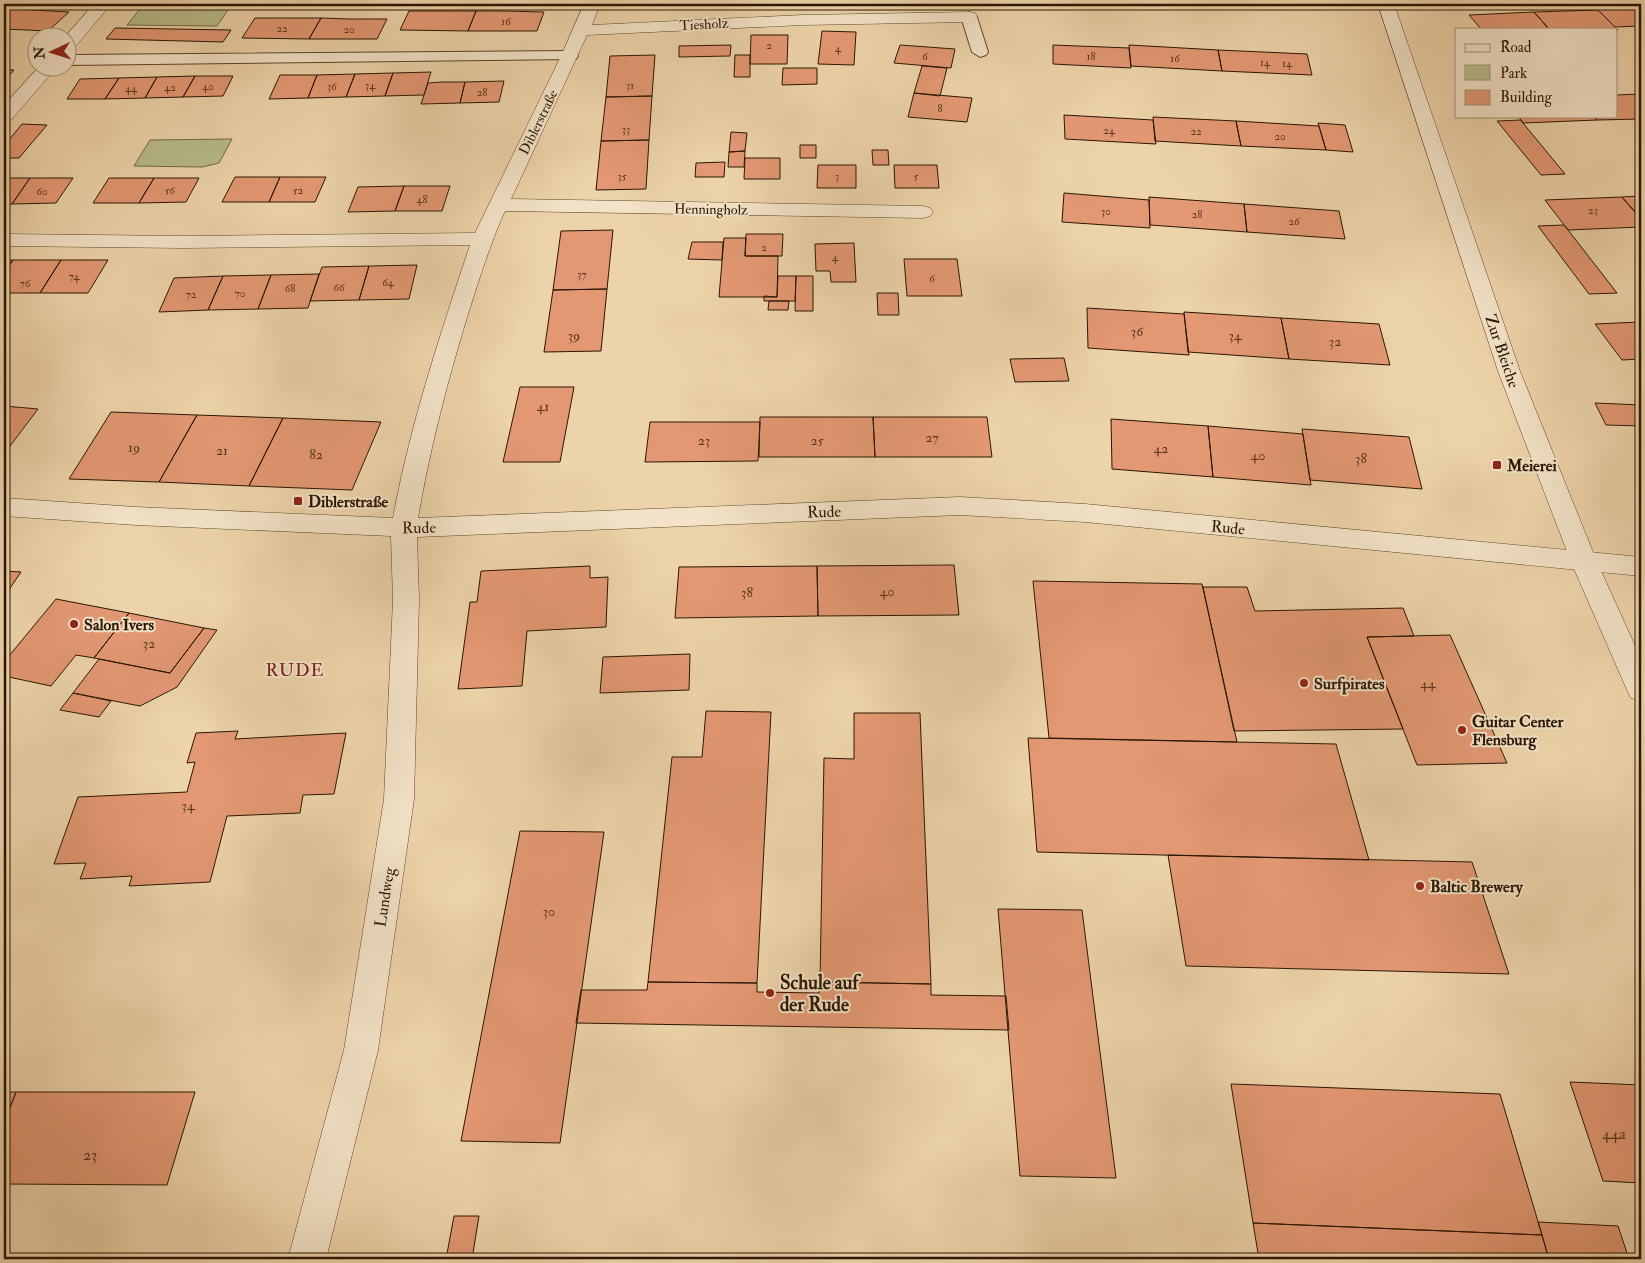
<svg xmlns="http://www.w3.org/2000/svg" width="1645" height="1263" font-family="'IM FELL Double Pica',serif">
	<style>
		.green { fill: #b8bc89; stroke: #716946 }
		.building { fill: #e39873; stroke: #2a1603 }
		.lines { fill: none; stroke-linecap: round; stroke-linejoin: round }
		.service-casing { stroke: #5b452c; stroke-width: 2 }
		.minor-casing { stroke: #5b452c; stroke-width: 1 }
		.tertiary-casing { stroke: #5b452c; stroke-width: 1 }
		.service { fill: #f3e2c7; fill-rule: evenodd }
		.minor { fill: #f3e2c7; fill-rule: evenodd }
		.tertiary { fill: #f3e2c7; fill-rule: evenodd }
		.poi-dot { fill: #8f2418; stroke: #f3e2c7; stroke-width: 2 }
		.labels { text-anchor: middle; stroke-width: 4; stroke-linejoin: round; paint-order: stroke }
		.far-number-label { font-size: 11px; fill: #58361f }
		.far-street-label { font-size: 14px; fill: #2a1603; stroke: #f3e2c7 }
		.number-label { font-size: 14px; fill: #58361f }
		.street-label { font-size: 16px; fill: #2a1603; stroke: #f3e2c7 }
		.poi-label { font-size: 16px; font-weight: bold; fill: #2a1603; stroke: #f3e2c7; text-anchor: start }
		.near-number-label { font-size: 16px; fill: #58361f }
		.neighbourhood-label { font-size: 18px; letter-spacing: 1px; fill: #7a1f14; stroke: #f3e2c7 }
		.near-poi-label { font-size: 19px; font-weight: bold; fill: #2a1603; stroke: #f3e2c7; text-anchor: start }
	</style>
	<rect width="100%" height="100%" fill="#edd3a9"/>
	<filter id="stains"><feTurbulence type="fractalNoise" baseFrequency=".004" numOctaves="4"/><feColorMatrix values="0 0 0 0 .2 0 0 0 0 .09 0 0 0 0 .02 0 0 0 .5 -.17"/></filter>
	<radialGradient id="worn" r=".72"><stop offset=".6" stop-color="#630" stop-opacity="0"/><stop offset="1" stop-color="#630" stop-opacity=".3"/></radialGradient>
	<path class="green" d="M144,4H232L217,26L127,25Z
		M232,139L219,163L202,167L134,166L150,140Z"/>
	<path class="building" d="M644,4H690V8L644,9Z
		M1224,4H1291L1292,7Z
		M1631,5H1641V26L1615,27L1594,6Z
		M4,8L33,10L69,12L48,31L4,29Z
		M1598,10L1618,30L1549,29L1534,12Z
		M409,11H476L468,31L400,30Z
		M476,11H504L544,12L537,31H468Z
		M1534,12L1549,29H1481L1469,15Z
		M255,18H321L309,39L242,38Z
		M321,18L350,19H387L377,39H309Z
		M115,28L231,30L223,42L106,39Z
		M822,31L856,32L854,65L818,64Z
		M751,35H788L787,64H750Z
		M731,45L730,56L679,57V46Z
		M900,45L955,49L951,68L894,63Z
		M1053,45L1129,48L1131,68L1053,64Z
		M1129,45L1218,50L1222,71L1131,66Z
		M1218,50L1307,54L1312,75L1222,71Z
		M655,55L652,96L606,97L610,56Z
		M735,55H750V77H734Z
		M922,66L947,68L940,96L914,93Z
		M783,68H817V84L782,85Z
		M4,69L14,70L4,81Z
		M431,72L424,95L385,96L393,73Z
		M393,73L385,96L346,97L355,74Z
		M355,74L346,97L308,98L317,75Z
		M280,75H317L308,98L269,99Z
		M195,76H233L223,96L183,97Z
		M195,76L183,97L145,98L157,77Z
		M157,77L145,98L105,99L119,78Z
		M119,78L105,99H67L80,79Z
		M504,81L499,102L460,103L465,82Z
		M442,82H465L460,103L421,104L428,83Z
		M914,93L972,98L967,122L908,117Z
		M1641,94V119L1597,120L1593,116H1616V95Z
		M652,96L649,140L601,141L606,97Z
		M1064,115L1153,120L1156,144L1065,139Z
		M1518,116H1593L1597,120L1523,123Z
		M1153,117L1236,121L1241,146L1155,141Z
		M1521,120L1523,123L1565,174L1541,175L1497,121Z
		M1236,121L1319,126L1326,150L1241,146Z
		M1318,123L1345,125L1353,152L1326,150Z
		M22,124L47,125L19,158H4V146Z
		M731,132L747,133L745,151L729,152Z
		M649,140L646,189L596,190L601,141Z
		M800,145H816V158H800Z
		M872,150H888L889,165H873Z
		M745,151L744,167H728L729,152Z
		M745,158H780V179H744Z
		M725,162L724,177H695L696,163Z
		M818,165H856V188H817Z
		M894,165H937L939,188H895Z
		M235,177H280L269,202H222Z
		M280,177H326L315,202H269Z
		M4,178H30L12,204H4Z
		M30,178H73L56,203L12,204Z
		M109,178H154L139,203H93Z
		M154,178H199L186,202L139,203Z
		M404,186H450L442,211H395Z
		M404,186L395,211L348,212L358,187Z
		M1064,193L1149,200L1150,228L1062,222Z
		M1641,196V219L1622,197Z
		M1149,197L1244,204L1247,232L1150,225Z
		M1622,197L1641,219V227L1568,230L1545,200Z
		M1244,204L1339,211L1345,239L1247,232Z
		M1564,225L1568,230L1617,293L1589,294L1538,226Z
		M613,230L607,289L553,290L561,231Z
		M746,234H783L782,256H745Z
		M724,238H746L745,256H778L777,297H719Z
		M692,242H723L722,260L688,259Z
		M854,243L856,282H831L830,271H816L815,244Z
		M904,259H957L962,296H907Z
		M4,260H13L4,274Z
		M13,260H61L40,293H4V274Z
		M61,260H108L88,293H40Z
		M417,265L409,299L359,300L369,266Z
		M369,266L359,300L310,301L322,267Z
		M319,274L308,308L258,309L271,275Z
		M271,275L258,309L208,310L223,276Z
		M223,276L208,310L159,312L174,278Z
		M778,276H796L795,301H764V296L777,297Z
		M796,276H813V311H795Z
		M607,289L601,351L544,352L553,290Z
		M877,293H898L899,315H878Z
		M769,301H789L788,310H768Z
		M1087,308L1184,314L1189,355L1088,348Z
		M1184,312L1281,318L1289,359L1188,352Z
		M1281,318L1379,324L1390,365L1289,359Z
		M1640,322L1641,359L1622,360L1595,324Z
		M1064,358L1069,381L1015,382L1010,359Z
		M520,387H574L560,462H503Z
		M1595,403L1641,405V426L1606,425Z
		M4,406L38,409L4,454Z
		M111,412L197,415L159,482L69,479Z
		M197,415L283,418L249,486L159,482Z
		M760,417H873L875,457H759Z
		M873,417H987L992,457H875Z
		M283,418L381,422L352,490L249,486Z
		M1111,419L1208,426L1213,477L1112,469Z
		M650,422H760L758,461L645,462Z
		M1208,426L1303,434L1311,485L1213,477Z
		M1302,429L1409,437L1422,489L1310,480Z
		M954,565L959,615L818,616L817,566Z
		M590,566V578L608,577L606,627L527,631L522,686L458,689L470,602H477L481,571Z
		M817,566L818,616L675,618L679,567Z
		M4,571L21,572L4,597Z
		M1033,581L1202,584L1237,742L1049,738Z
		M1203,587H1247L1255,611L1403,608L1414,636L1367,637L1403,729L1234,731Z
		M56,599L129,613L94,658L76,655L51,686L4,676V662Z
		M129,613L204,628L170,673L94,658Z
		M204,628L217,630L177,687L140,706L73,693L99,659L170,673Z
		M1450,635L1507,763L1417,765L1367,637Z
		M690,654L689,690L600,693L603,657Z
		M73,693L111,701L99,717L60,710Z
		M706,711L771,712L757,983L648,982L672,757H702Z
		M854,713H920L931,984L820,982L824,758L854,759Z
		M238,731L235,739L346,733L334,794L303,795L300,813L227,816L210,882L129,886L132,876L80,879L86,863L54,864L78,797L187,792L195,762L187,763L196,733Z
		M1028,738L1336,744L1369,860L1037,852Z
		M520,831L604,832L560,1143L461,1141Z
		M1168,855L1472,862L1509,974L1186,966Z
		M998,909L1082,910L1116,1178L1020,1176Z
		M648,982L757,983V992L819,993L820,982L931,984V995L1006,996L1009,1030L576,1023L581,990H647Z
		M1570,1082L1641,1085V1183L1603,1181Z
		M1231,1084L1500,1094L1542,1235L1253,1223Z
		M4,1092H16L4,1123Z
		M16,1092H195L167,1185L4,1184V1123Z
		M454,1216H479L472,1259H446Z
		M1538,1222L1618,1226L1629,1259H1549Z
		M1253,1223L1542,1235L1549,1259H1259Z"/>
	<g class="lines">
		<g class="service-casing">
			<path id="service" d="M969,12L977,17L988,52L986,55L980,57L972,52L961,17Z
				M570,51L576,53L578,56L576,59L68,65V55Z"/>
		</g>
		<g class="minor-casing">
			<path id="minor" d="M94,4H111L74,48L68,49V38H64Z
				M584,4H600L592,25L803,15L969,12L975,13L977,17L975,21L969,22L803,25L587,35L511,199L923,206L930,208L933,212L930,216L923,218L505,211C490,244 480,277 469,311C448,379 430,448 418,518L960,497L1085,504L1641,557V576L1085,522L960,515L417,537L419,600L414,799L378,1050L326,1259H288L344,1050L384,799L393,600L391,536L136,525L4,516V498L136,507L393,518C410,425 440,335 470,245L183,248L4,246V234L183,236L475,233L561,56Z
				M38,68H56L11,120L4,121V105Z"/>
		</g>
		<g class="tertiary-casing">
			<path id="tertiary" d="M1378,4H1394L1520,371L1597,562L1641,659V701L1631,698L1627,690L1571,562L1498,371Z"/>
		</g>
		<use href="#service" class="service"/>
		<use href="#minor" class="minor"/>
		<use href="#tertiary" class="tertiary"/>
	</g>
	<g class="poi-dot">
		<rect x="1492" y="460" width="10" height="10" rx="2.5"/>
		<rect x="293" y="496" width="10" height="10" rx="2.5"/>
		<circle cx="74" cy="624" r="5"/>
		<circle cx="1304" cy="683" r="5"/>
		<circle cx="1462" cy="730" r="5"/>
		<circle cx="1420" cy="886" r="5"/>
		<circle cx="770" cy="993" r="5"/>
	</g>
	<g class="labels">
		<g class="far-number-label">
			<text x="506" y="25">16</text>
			<text x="282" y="32">22</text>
			<text x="349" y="33">20</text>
			<text x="769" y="49">2</text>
			<text x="838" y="52">4</text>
			<text x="925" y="60">6</text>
			<text x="1091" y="60">18</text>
			<text x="1175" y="62">16</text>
			<text x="1265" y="66">14</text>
			<text x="1287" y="67">14</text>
			<text x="370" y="89">34</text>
			<text x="630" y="89">31</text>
			<text x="208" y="90">40</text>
			<text x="332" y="90">36</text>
			<text x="170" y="91">42</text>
			<text x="131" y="92">44</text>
			<text x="482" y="96">28</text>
			<text x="940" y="112">8</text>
			<text x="626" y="133">33</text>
			<text x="1109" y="134">24</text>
			<text x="1196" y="135">22</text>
			<text x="1280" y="140">20</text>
			<text x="622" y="180">35</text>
			<text x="837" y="180">3</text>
			<text x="916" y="180">5</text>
			<text x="170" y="194">56</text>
			<text x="298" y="194">52</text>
			<text x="42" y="195">60</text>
			<text x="422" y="203">48</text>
			<text x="1593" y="214">23</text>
			<text x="1106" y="215">30</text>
			<text x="1197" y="218">28</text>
			<text x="1294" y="225">26</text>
			<text x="764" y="251">2</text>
			<text x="835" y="261">4</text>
			<text x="582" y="278">37</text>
			<text x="74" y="280">74</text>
			<text x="932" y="282">6</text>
			<text x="388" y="286">64</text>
			<text x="25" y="287">76</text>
			<text x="339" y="291">66</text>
			<text x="290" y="292">68</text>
			<text x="240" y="297">70</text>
			<text x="191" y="298">72</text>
		</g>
		<g class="far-street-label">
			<text transform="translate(704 24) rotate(-3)" y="5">Tiesholz</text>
			<text transform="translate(538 122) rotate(-64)" y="5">Diblerstraße</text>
			<text transform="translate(711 209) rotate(1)" y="5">Henningholz</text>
		</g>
		<g class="number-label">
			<text x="1137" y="336">36</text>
			<text x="574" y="340">39</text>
			<text x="1235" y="340">34</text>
			<text x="1335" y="346">32</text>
			<text x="543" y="411">41</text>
			<text x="932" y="442">27</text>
			<text x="704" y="445">23</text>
			<text x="817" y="445">25</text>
			<text x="134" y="452">19</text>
			<text x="1161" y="453">42</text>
			<text x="222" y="455">21</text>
			<text x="316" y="459">82</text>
			<text x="1258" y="460">40</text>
			<text x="1361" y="463">38</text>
			<text x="887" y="596">40</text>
			<text x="747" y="597">38</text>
			<text x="149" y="648">32</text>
			<text x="1428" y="688">44</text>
			<text x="188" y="810">34</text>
			<text x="549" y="916">30</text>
		</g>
		<g class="street-label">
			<text transform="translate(1503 351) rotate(71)" y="6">Zur Bleiche</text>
			<text transform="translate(824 511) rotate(-2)" y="6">Rude</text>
			<text transform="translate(419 527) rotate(-1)" y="6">Rude</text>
			<text transform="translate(1228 527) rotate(6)" y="6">Rude</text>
			<text transform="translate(384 897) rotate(-81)" y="6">Lundweg</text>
		</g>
		<g class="poi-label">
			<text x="1507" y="471">Meierei</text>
			<text x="308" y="507">Diblerstraße</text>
			<text x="84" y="630">Salon Ivers</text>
			<text x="1314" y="689">Surfpirates</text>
			<text x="1472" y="727">Guitar Center<tspan x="1472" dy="18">Flensburg</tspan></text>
			<text x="1430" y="892">Baltic Brewery</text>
		</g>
		<g class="near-number-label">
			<text x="1614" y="1139">44a</text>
			<text x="90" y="1160">23</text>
		</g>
		<g class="neighbourhood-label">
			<text x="295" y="676">RUDE</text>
		</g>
		<g class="near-poi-label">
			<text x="780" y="989">Schule auf<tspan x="780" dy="22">der Rude</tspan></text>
		</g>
	</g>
	<rect width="1645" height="1263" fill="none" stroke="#edd3a9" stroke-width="20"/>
	<rect x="5" y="5" width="1635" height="1253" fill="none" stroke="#2a1603" stroke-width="2.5"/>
	<rect x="10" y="10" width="1625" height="1243" fill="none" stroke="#2a1603"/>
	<rect x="1455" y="28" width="162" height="90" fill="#f3e2c7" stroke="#a39079"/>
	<rect x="1465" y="44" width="25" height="8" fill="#f3e2c7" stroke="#a39079"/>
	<text x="1500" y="52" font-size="15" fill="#2a1603">Road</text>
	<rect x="1465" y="65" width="25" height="15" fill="#b8bc89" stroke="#a39079"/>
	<text x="1500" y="78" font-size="15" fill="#2a1603">Park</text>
	<rect x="1465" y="90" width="25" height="15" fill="#e39873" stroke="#a39079"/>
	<text x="1500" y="102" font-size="15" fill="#2a1603">Building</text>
	<g transform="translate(52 52) rotate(266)"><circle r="24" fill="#f3e2c7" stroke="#a39079"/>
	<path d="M0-4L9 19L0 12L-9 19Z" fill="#8f2418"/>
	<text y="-8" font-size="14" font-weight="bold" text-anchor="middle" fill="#2a1603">N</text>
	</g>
	<rect width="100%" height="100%" filter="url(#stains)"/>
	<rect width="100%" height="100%" fill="url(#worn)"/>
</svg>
